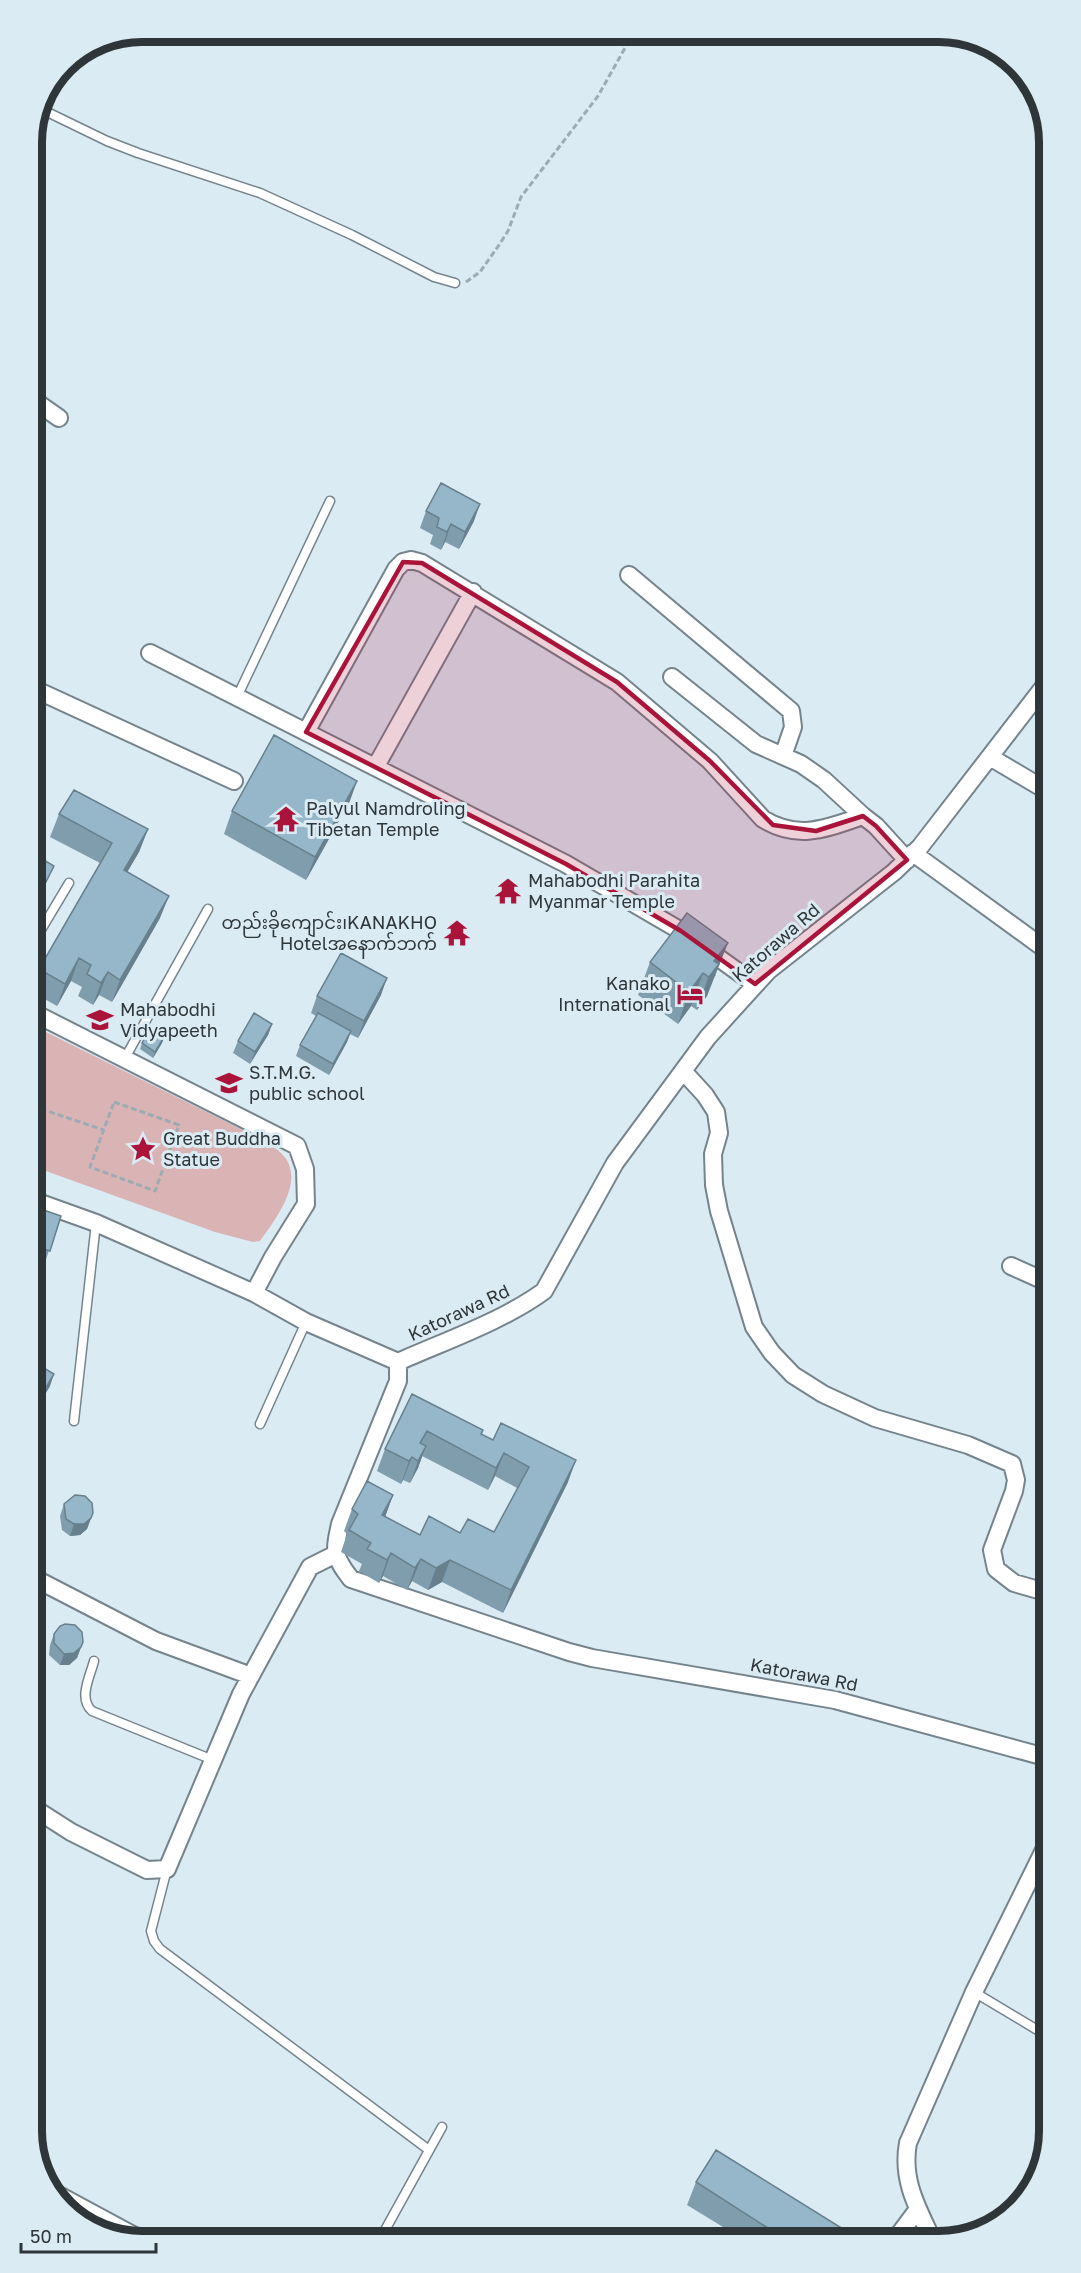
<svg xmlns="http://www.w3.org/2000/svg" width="1081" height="2273" font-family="'Golos Text','Noto Sans Myanmar',sans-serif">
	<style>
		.green { fill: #dab3b5 }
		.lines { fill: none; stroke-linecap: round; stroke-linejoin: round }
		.service-casing { stroke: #75848c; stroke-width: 11 }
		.minor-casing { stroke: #75848c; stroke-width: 20 }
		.path { stroke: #9eabb2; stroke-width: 3; stroke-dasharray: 6 3; stroke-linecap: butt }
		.service { stroke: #fff; stroke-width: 8 }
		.minor { stroke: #fff; stroke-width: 16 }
		.wall { fill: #809dad }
		.shaded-wall { fill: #68808d }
		.building { fill: #95b7c9; stroke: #68808d; stroke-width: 1.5 }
		.marked { fill: #aa133a; fill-opacity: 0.2; stroke: #aa133a; stroke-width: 4.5; stroke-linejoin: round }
		.labels { text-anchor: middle; stroke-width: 6; stroke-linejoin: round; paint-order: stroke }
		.poi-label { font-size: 18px; fill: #2f3639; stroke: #dbebf4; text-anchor: start }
		.street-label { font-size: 18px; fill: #2f3639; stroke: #dbebf4 }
		.rim { fill: none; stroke: #2f3639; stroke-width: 8 }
	</style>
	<rect width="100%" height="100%" fill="#dbebf4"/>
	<path class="green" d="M32,1025L263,1140C269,1145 277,1148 282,1154C307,1180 275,1220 260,1241L253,1242L215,1232L32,1166Z"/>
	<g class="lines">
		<g class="service-casing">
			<path id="service" d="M43,110L107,141L138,153L260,193L352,235L434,277L455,283
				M237,697L330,501
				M32,945L69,883
				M125,1058L208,909
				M74,1421L96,1223
				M260,1424L306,1322
				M94,1661C90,1677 78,1698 92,1711L213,1760
				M167,1869L151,1931L154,1941L160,1949L429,2150
				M974,1992L1049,2037
				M379,2241L442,2127"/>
		</g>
		<g class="minor-casing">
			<path id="minor" d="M32,399L59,418
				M629,575L791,711L793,727L783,756
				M150,653L566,864L681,931L755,984
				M672,677L756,744L801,764L824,780L863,816
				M32,688L234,781
				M306,732L396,569L403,562L411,560L422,563L617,682L710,761L763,819C799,841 827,828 863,816L876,826L907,860
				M990,757L1049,792
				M376,766L473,592
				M913,853L1049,952
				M32,1012L297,1146L305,1169L306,1204L273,1257L254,1293
				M683,1071L705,1095L716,1112L719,1133L713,1154L714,1185L719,1211L754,1327L772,1353L793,1375L823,1394L875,1418L968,1445L1012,1464L1016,1480L1014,1491L992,1550L996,1569L1014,1583L1049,1593
				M32,1200L96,1223L254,1293L306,1322L398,1362
				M1011,1266L1049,1283
				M32,1577L156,1641L251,1676
				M1049,1758L835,1700L592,1658L569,1652L351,1579C333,1556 334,1552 340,1524L398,1381V1362C445,1341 503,1321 544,1291L615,1163L708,1037L768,971L894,872L920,847L1049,680
				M32,1807L71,1832L147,1870L167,1869L241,1694L310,1567L336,1554
				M55,2193L144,2241
				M894,2241L918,2209
				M933,2241C918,2209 901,2180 908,2143L974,1992L1049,1840"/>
		</g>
		<path class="path" d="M466,282L480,272L499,245L508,231L521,197L598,96L634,32
			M114,1102L179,1125L155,1191L90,1167Z
			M32,1106L104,1130"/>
		<use href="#service" class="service"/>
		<use href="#minor" class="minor"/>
	</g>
	<path class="wall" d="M426,511L474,521L459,549L445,542L441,550L430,544L433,535L420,528Z
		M357,781L349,803L306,880L224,834L232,811Z
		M59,814L148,829L139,852L127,872L160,918L112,1002L99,995L93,1005L78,996L82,987L71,981L57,1006L32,992L39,969L100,863L50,837Z
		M650,962L716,975L713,978L707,996L697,1010L691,1006L678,1024L638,995Z
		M381,995L358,1038L350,1034L347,1042L329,1075L296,1056L300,1045L316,1016L311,1013L317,996Z
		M272,1024L268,1035L250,1064L233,1053L238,1041Z
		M164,1037L162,1043L153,1058L140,1049L142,1043Z
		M32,1206L61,1216L43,1268L32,1264Z
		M32,1361L50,1386L37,1408L32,1405Z
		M412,1394L483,1430L482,1435L568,1482L503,1613L442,1582L428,1590L412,1581L407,1590L383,1576L379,1583L359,1571L362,1564L341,1552L347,1534L344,1531L352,1509L393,1495L385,1517L420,1535L460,1533L494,1532L517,1488L495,1476L488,1490L422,1456L418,1468L410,1483L403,1480L401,1484L377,1471L385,1449Z
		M64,1504L93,1513L87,1529L80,1535L70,1536L62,1530L60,1516Z
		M54,1634L83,1642L77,1658L69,1665H60L49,1655L50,1645Z
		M696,2182L856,2237L854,2241H746L687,2205Z"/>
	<path class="shaded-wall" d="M480,504L474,521L459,549L465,532Z
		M451,524L445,542L441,550L447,532Z
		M357,781L349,803L306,880L315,857Z
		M148,829L139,852L115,893L124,870Z
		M54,866L49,877L32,912L33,907Z
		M169,896L160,918L112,1002L120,980Z
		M728,943L707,996L697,1010L714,961Z
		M79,958L71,981L57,1006L65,984Z
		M108,972L99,995L93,1005L101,983Z
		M703,973L691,1006L678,1024L689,992Z
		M387,978L381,995L358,1038L364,1021Z
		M272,1024L268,1035L250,1064L255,1052Z
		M351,1031L347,1042L329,1075L333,1064Z
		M164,1037L162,1043L153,1058L155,1052Z
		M54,1374L50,1386L37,1408L41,1396Z
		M426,1446L418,1468L410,1483L418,1461Z
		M504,1453L495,1476L488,1490L496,1468Z
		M412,1457L403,1480L401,1484L409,1461Z
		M576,1460L568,1482L503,1613L511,1590Z
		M393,1495L385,1517L382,1515Z
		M91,1518L87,1529L80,1535L70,1536L74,1524Z
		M391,1553L383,1576L379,1583L387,1560Z
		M421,1559L412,1581L407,1590L415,1568Z
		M450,1560L442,1582L428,1590L436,1568Z
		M81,1647L77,1658L69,1665H60L64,1654Z"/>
	<path class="building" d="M441,483L480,504L465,532L451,524L447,532L437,527L439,518L426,511Z
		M274,735L357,781L315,857L232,811Z
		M74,790L148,829L124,870L169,896L120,980L108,972L101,983L87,974L91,965L79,958L65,984L39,969L112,843L59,814Z
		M37,856L54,866L33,907L32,906V868Z
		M687,913L728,943L714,961L719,964L709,977L703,973L689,992L650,962Z
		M341,953L387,978L364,1021L317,996Z
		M254,1013L272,1024L255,1052L238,1041Z
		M318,1013L351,1031L333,1064L300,1045Z
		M150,1029L164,1037L155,1052L142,1043Z
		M32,1206L61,1216L50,1251L32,1245Z
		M32,1361L54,1374L41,1396L32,1391Z
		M412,1394L483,1430L481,1434L493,1440L501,1423L576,1460L511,1590L450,1560L436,1568L421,1559L415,1568L391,1553L387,1560L367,1549L371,1543L349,1530L358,1514L352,1509L367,1481L393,1495L382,1515L420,1535L429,1516L460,1533L468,1519L494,1532L529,1467L504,1453L496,1468L427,1431L420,1443L426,1446L418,1461L412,1457L409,1461L385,1449Z
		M75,1495L85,1496L92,1503L93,1513L91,1518L84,1524H74L66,1519L64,1504Z
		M65,1624L75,1625L82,1632L83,1642L81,1647L74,1653L64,1654L54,1643V1634L60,1626Z
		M716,2150L856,2237L853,2241H763L771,2230L696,2182Z"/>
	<path class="marked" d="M403,562L422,563L617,682L710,761L773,825L816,831L863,816L876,826L907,860L755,984L681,931L566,864L306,732Z"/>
	<defs>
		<g id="temple-bare" transform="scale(2.07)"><path d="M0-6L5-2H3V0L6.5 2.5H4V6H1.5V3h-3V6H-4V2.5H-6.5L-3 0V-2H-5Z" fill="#aa133a" stroke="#dbebf4" stroke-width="2.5" paint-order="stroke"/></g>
		<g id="hotel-bare" transform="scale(2.07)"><path d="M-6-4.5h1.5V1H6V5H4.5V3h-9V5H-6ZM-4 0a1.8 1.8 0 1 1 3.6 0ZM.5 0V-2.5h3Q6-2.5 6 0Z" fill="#aa133a" stroke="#dbebf4" stroke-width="2.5" paint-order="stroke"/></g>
		<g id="school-bare" transform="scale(2.07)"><path d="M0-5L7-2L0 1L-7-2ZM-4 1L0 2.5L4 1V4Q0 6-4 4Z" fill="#aa133a" stroke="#dbebf4" stroke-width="2.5" paint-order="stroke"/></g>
		<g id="sight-bare" transform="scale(2.07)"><path d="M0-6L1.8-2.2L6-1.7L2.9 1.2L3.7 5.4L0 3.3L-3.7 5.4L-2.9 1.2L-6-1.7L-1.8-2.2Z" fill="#aa133a" stroke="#dbebf4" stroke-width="2.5" paint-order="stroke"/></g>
	</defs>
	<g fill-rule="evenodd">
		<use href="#temple-bare" x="286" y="819"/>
		<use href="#temple-bare" x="508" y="891"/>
		<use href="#temple-bare" x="457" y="933"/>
		<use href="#hotel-bare" x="690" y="994"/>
		<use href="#school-bare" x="100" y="1020"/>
		<use href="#school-bare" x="229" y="1083"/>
		<use href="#sight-bare" x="143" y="1149"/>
	</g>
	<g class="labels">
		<g class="poi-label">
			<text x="306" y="815">Palyul Namdroling<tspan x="306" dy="21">Tibetan Temple</tspan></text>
			<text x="528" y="887">Mahabodhi Parahita<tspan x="528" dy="21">Myanmar Temple</tspan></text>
			<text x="437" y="929" text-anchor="end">တည်းခိုကျောင်း၊KANAKHO<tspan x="437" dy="21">Hotelအနောက်ဘက်</tspan></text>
			<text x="670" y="990" text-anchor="end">Kanako<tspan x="670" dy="21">International</tspan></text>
			<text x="120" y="1016">Mahabodhi<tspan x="120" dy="21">Vidyapeeth</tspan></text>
			<text x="249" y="1079">S.T.M.G.<tspan x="249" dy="21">public school</tspan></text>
			<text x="163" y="1145">Great Buddha<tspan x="163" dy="21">Statue</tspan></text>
		</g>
		<g class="street-label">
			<text transform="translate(776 943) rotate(-41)" y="6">Katorawa Rd</text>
			<text transform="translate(459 1313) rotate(-25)" y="6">Katorawa Rd</text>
			<text transform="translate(804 1675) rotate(11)" y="6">Katorawa Rd</text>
		</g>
	</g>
	<path d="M0 0H1081V2273H0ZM142 42H939A100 100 0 0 1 1039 142V2131A100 100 0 0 1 939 2231H142A100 100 0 0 1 42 2131V142A100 100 0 0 1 142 42Z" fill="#dbebf4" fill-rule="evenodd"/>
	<path class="rim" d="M142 42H939A100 100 0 0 1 1039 142V2131A100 100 0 0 1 939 2231H142A100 100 0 0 1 42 2131V142A100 100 0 0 1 142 42Z"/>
	<path d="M21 2243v9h135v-9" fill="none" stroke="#2f3639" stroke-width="3"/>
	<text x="30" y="2243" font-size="18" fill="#2f3639" stroke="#dbebf4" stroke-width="4.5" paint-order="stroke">50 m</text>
</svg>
